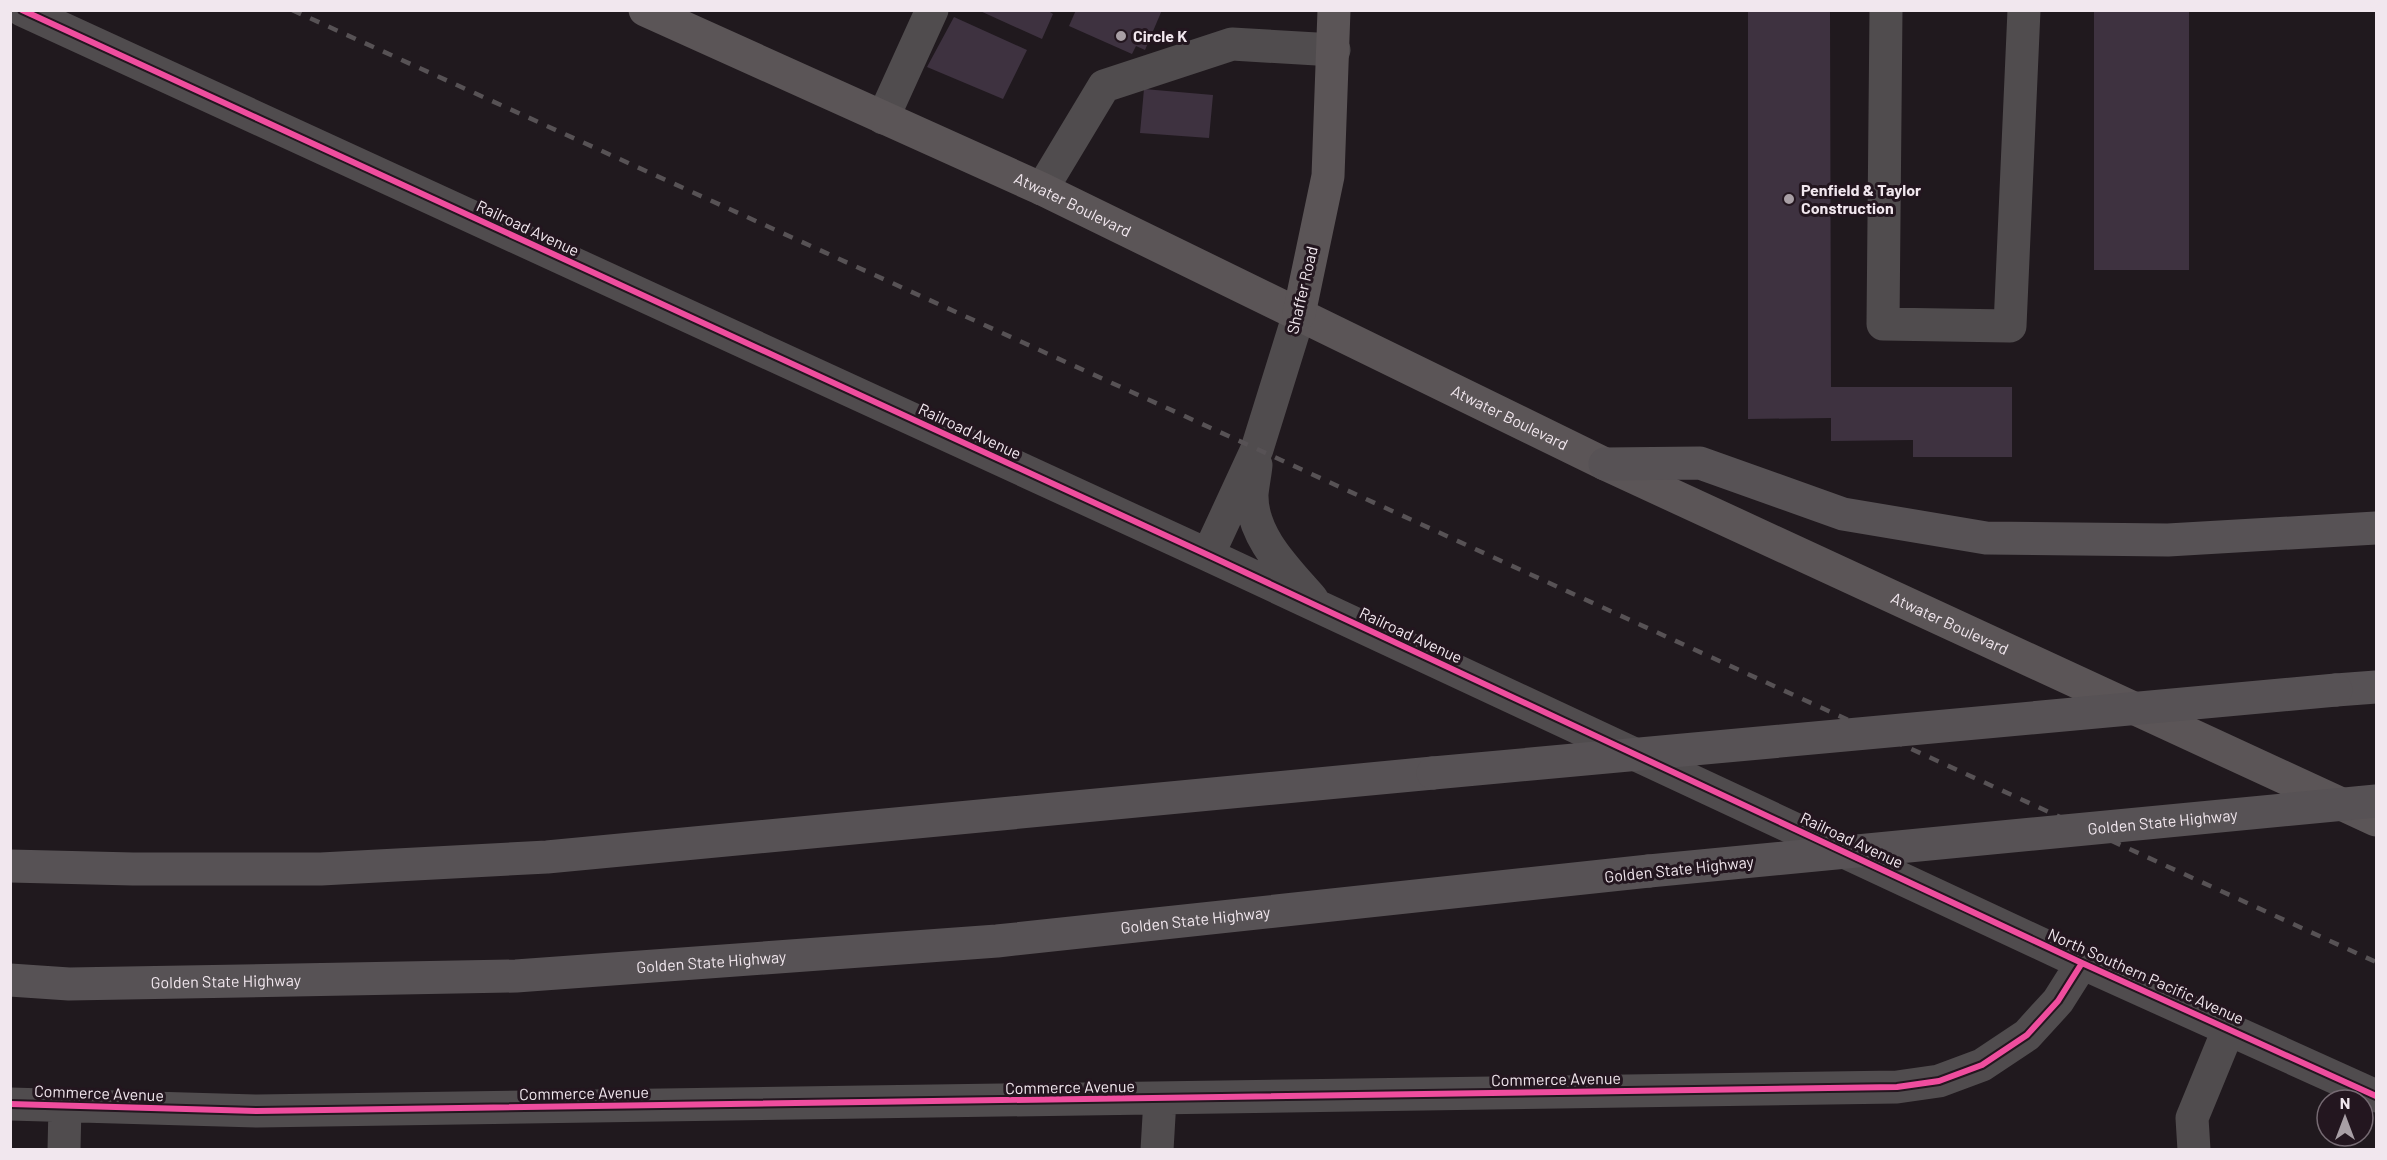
<svg xmlns="http://www.w3.org/2000/svg" width="2387" height="1160" font-family="Barlow,sans-serif">
	<style>
		.building { fill: #3e3240 }
		.lines { fill: none; stroke-linecap: round; stroke-linejoin: round }
		.minor { stroke: #504c4e; stroke-width: 33 }
		.major { stroke: #5b5557; stroke-width: 33 }
		.highway { stroke: #575255; stroke-width: 33 }
		.rail { stroke: #575255; stroke-width: 4.5; stroke-dasharray: 10 10; stroke-linecap: butt }
		.highway-bridge { stroke: #575255; stroke-width: 33 }
		.cycleway-casing { stroke: #23161f; stroke-width: 10 }
		.cycleway { stroke: #ef4d9e; stroke-width: 6 }
		.poi-dot { fill: #a89fa5; stroke: #23161f; stroke-width: 2 }
		.labels { text-anchor: middle; stroke-width: 6; stroke-linejoin: round; paint-order: stroke }
		.poi-label { font-size: 16px; font-weight: bold; fill: #f1e7ee; stroke: #23161f; text-anchor: start }
		.street-label { font-size: 16px; fill: #f1e7ee; stroke: #23161f }
	</style>
	<rect width="100%" height="100%" fill="#20191e"/>
	<path class="building" d="M978,10H1047L1053,14L1042,39Z
		M1076,10H1162L1145,50L1136,46L1132,54L1069,26Z
		M1748,10H1830L1831,387H2012V457H1913V440L1831,441V418L1748,419Z
		M2094,10H2189V270H2094Z
		M954,17L1027,50L1003,99L927,67Z
		M1144,89L1213,95L1209,138L1140,133Z"/>
	<g class="lines">
		<path class="minor" d="M22,10L1208,555L2082,963L2376,1096
			M1886,10L1883,324L2010,326L2024,10
			M883,118L932,10
			M1042,189L1104,86L1232,44L1334,50
			M1256,465C1255,475 1253,484 1252,494C1251,536 1286,569 1312,599
			M1208,555L1257,449L1299,314
			M10,1104L257,1111L1897,1087L1939,1081L1982,1065L2027,1035L2058,1001L2082,963
			M64,1150L65,1106
			M1157,1150L1160,1099
			M2194,1150L2192,1118L2229,1028"/>
		<g class="major">
			<path id="s1" d="M645,10L1042,189L1605,464L2376,820"/>
			<path d="M1299,314L1328,176L1334,10"/>
		</g>
		<g class="highway">
			<path d="M1605,464L1700,463L1843,514L1986,538L2168,540L2376,528"/>
			<path d="M2336,690L2376,687"/>
			<path d="M10,866L133,869H321L547,857L1433,773"/>
			<path id="s2" d="M10,980L69,984L516,976L997,941L1649,871"/>
		</g>
		<path class="rail" d="M292,10L1257,449L2376,962"/>
		<g class="highway-bridge">
			<path d="M1433,773L2336,690"/>
			<path id="s3" d="M1649,871L2376,801"/>
		</g>
		<g class="cycleway-casing">
			<path id="cycleway" d="M22,10L1208,555L2082,963L2376,1096
				M10,1104L257,1111L1897,1087L1939,1081L1982,1065L2027,1035L2058,1001L2082,963"/>
		</g>
		<use href="#cycleway" class="cycleway"/>
	</g>
	<g class="poi-dot">
		<circle cx="1121" cy="36" r="6"/>
		<circle cx="1789" cy="199" r="6"/>
	</g>
	<g class="labels">
		<g class="poi-label">
			<text x="1133" y="42">Circle K</text>
			<text x="1801" y="196">Penfield &amp; Taylor<tspan x="1801" dy="18">Construction</tspan></text>
		</g>
		<g class="street-label">
			<text dy="6" stroke="none"><textPath href="#s1" startOffset="470">Atwater Boulevard</textPath></text>
			<text transform="translate(528 228) rotate(25)" y="6">Railroad Avenue</text>
			<text transform="translate(1302 290) rotate(-77)" y="6">Shaffer Road</text>
			<text dy="6" stroke="none"><textPath href="#s1" startOffset="956">Atwater Boulevard</textPath></text>
			<text transform="translate(970 431) rotate(25)" y="6">Railroad Avenue</text>
			<text dy="6" stroke="none"><textPath href="#s1" startOffset="1442">Atwater Boulevard</textPath></text>
			<text transform="translate(1411 635) rotate(25)" y="6">Railroad Avenue</text>
			<text dy="6" stroke="none"><textPath href="#s3" startOffset="516">Golden State Highway</textPath></text>
			<text transform="translate(1852 840) rotate(25)" y="6">Railroad Avenue</text>
			<text transform="translate(1679 869) rotate(-6)" y="6">Golden State Highway</text>
			<text dy="6" stroke="none"><textPath href="#s2" startOffset="1188">Golden State Highway</textPath></text>
			<text dy="6" stroke="none"><textPath href="#s2" startOffset="702">Golden State Highway</textPath></text>
			<text transform="translate(2146 976) rotate(24)" y="6">North Southern Pacific Avenue</text>
			<text dy="6" stroke="none"><textPath href="#s2" startOffset="216">Golden State Highway</textPath></text>
			<text transform="translate(1556 1079) rotate(-1)" y="6">Commerce Avenue</text>
			<text transform="translate(1070 1087) rotate(-1)" y="6">Commerce Avenue</text>
			<text transform="translate(99 1093) rotate(2)" y="6">Commerce Avenue</text>
			<text transform="translate(584 1093) rotate(-1)" y="6">Commerce Avenue</text>
		</g>
	</g>
	<rect width="2387" height="1160" fill="none" stroke="#f1e7ee" stroke-width="24"/>
	<g transform="translate(2345 1118)"><circle r="28" fill="#23161f" stroke="#756a72" stroke-width="1.5"/>
	<path d="M0-4.5L10 22L0 15L-10 22Z" fill="#a89fa5"/>
	<text y="-9" font-size="16" font-weight="bold" text-anchor="middle" fill="#f1e7ee">N</text>
	</g>
</svg>
